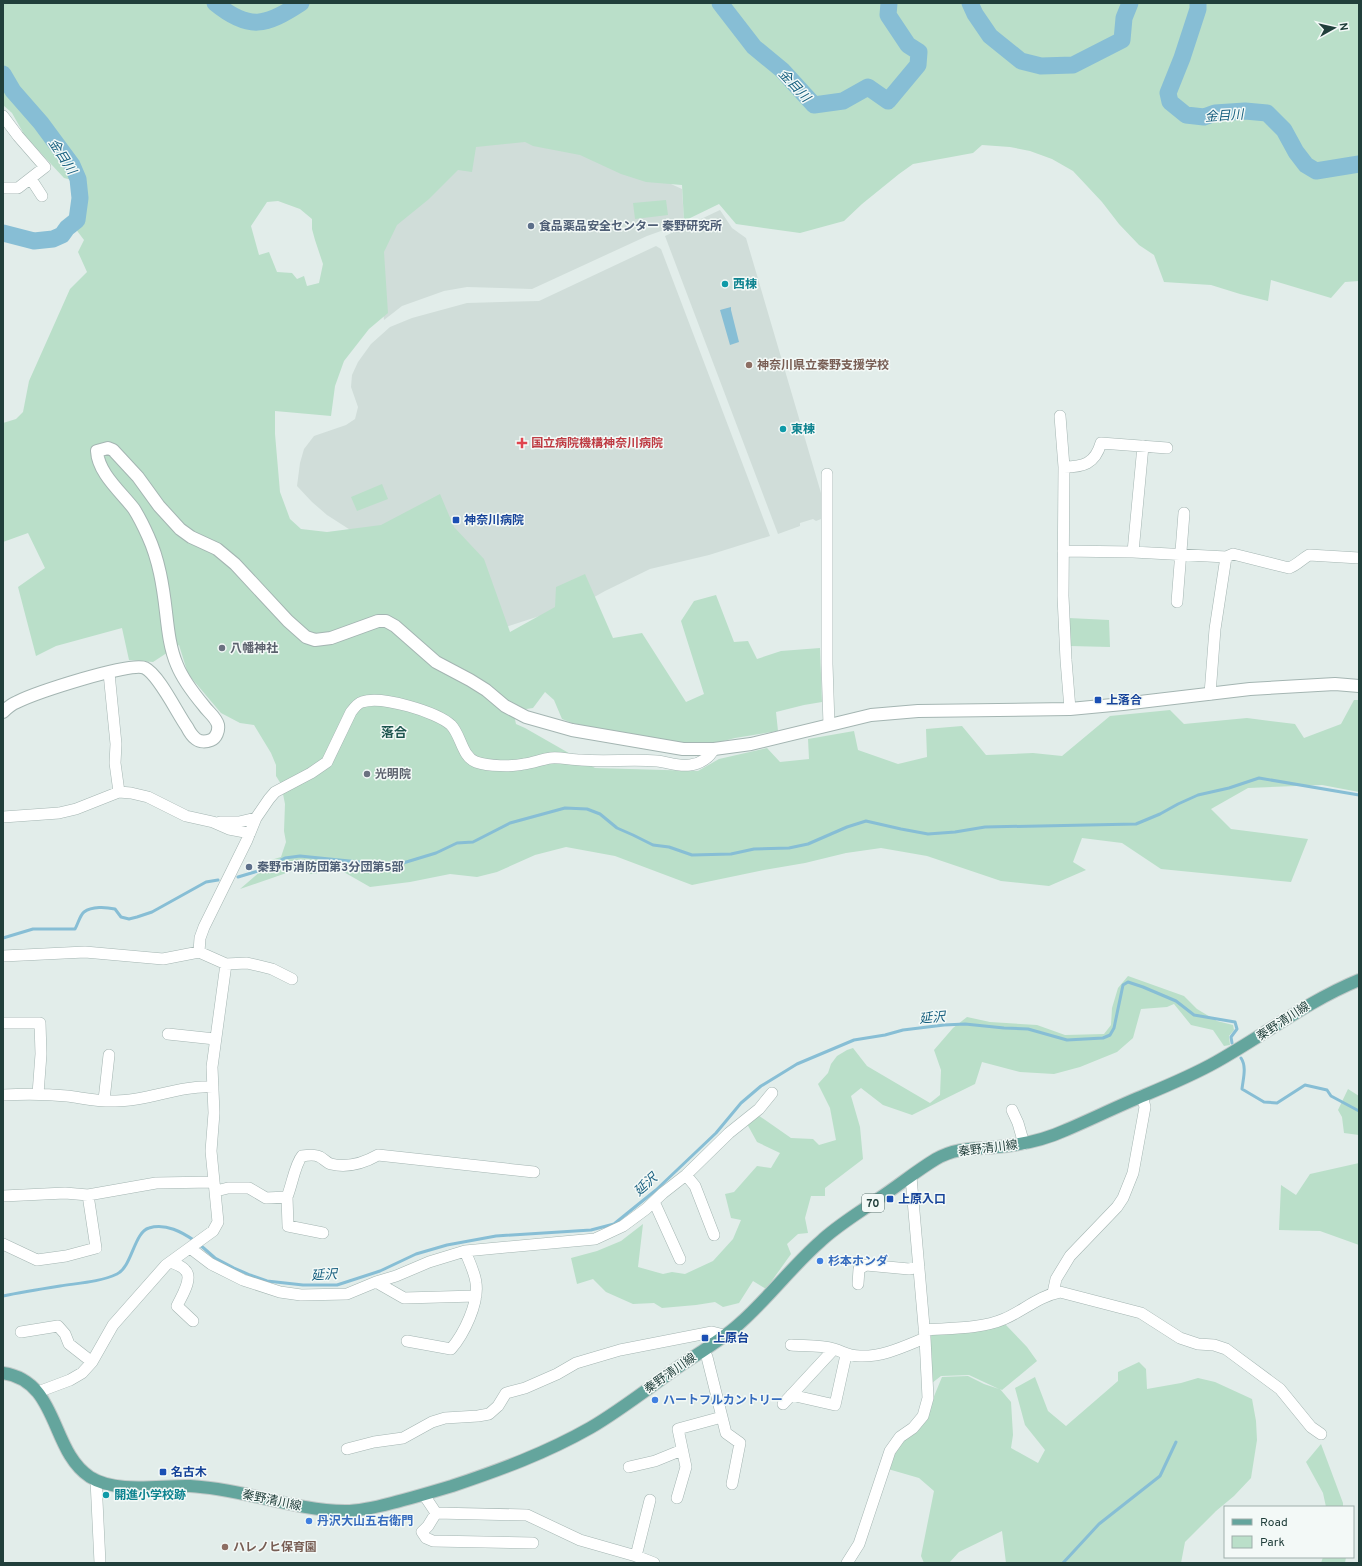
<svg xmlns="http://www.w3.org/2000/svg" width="1362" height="1566" font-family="Overpass,'Noto Sans JP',sans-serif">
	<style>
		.built { fill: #d0ddd9 }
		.green { fill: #badfc9; fill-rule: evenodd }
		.water { fill: #87bed5 }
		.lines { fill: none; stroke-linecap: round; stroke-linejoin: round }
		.stream { stroke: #87bed5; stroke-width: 3 }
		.river { stroke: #87bed5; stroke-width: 17 }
		.minor-casing { stroke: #a4b5b2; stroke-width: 12 }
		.tertiary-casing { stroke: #a4b5b2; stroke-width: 14 }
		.primary-casing { stroke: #c1c9c8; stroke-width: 14 }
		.minor { stroke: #fff; stroke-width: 11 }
		.tertiary { stroke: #fff; stroke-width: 12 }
		.primary { stroke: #64a59d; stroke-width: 12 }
		.service-dot { fill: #5c6f8a; stroke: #f3f9f7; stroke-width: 1.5 }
		.culture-dot { fill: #0f9aa8; stroke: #f3f9f7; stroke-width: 1.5 }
		.education-dot { fill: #8d6e63; stroke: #f3f9f7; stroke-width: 1.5 }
		.health-dot { fill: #e0444e; stroke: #f3f9f7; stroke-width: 1.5 }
		.transit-dot { fill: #1a4fb4; stroke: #f3f9f7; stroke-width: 1.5 }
		.worship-dot { fill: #6b7280; stroke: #f3f9f7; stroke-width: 1.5 }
		.shop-dot { fill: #3f7fe0; stroke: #f3f9f7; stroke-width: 1.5 }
		.labels { text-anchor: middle; stroke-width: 3; stroke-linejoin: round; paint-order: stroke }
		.shield { fill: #f3f9f7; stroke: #607773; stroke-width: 1 }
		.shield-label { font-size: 11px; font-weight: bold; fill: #213f3b }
		.service-label { font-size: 12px; font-weight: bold; fill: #4e5e75; stroke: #f3f9f7; text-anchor: start }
		.culture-label { font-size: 12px; font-weight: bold; fill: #0d838f; stroke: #f3f9f7; text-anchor: start }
		.education-label { font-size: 12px; font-weight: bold; fill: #785e54; stroke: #f3f9f7; text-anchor: start }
		.health-label { font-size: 12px; font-weight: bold; fill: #be3a42; stroke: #f3f9f7; text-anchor: start }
		.transit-label { font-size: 12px; font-weight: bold; fill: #164399; stroke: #f3f9f7; text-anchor: start }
		.worship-label { font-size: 12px; font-weight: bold; fill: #5b616d; stroke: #f3f9f7; text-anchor: start }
		.street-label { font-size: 12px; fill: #213f3b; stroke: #f3f9f7 }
		.shop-label { font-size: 12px; font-weight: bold; fill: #366cbe; stroke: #f3f9f7; text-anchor: start }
		.water-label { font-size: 13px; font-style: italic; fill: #175f7f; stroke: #f3f9f7 }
		.neighbourhood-label { font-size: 13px; font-weight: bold; fill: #1b534d; stroke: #f3f9f7 }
	</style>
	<rect width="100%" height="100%" fill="#e2edea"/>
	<path class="built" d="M475,131L567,137L682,189L684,221L661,231L647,236L532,289L467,287L444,291L402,306L384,320L376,245Z
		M720,210L732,228L746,238L821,493V519L816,521L813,519L800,523V526L778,534L665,236Z
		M656,246L661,249L770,536L709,555L650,569L605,591L589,600L503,628L327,515L312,502L297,486L300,463L304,449L314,436L346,425L355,419L358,407L351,387L352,375L358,362L371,344L390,327L412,318L467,303L539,301Z"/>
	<path class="green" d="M3,3H1359V281L1345,282L1331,298L1271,280L1268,301L1240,294L1211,285L1164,282L1154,255L1139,245L1119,224L1102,202L1073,171L1052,159L1030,151L1010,147L982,145L973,153L913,164L899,174L862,204L844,221L800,233L736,224L719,204L684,221L682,185L646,182L621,174L580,155L533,146L525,142L476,147L472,172L458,170L429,199L397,225L384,252L388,313L369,329L344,361L335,386L331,416L275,411V434L280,492L290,519L301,529L327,532L381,525L440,494L454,527L484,559L510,632L555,607L556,587L585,574L613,638L642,633L686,702L704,694L681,621L694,601L716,595L734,642L748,641L757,659L781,651L820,648L822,702L804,705L776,712L778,731L735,738L704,746L658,741L572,723L562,719L554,700L545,692L533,708L513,711L516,724L525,728L595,768L698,771L719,759L767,748L780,762L809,759L808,739L854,731L858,750L898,764L927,757L926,729L962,726L986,755L1033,753L1062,756L1110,716L1170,710L1184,724L1247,718L1295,724L1304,738L1341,724L1354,700H1359V792L1322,785L1248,788L1211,809L1231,829L1308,839L1291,882L1161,869L1122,843L1082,838L1073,862L1086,870L1049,886L1001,881L927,856L881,848L846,853L805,863L764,870L692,885L615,856L566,847L535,855L497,872L477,877L450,874L410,882L370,887L342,871L310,874L298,869L240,889L262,870L264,862L281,857L286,842L284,831L285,804L281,784L276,776V765L271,753L254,725L240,723L221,713L188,674L179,645L153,662L129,660L122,628L56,646L36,656L18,587L45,568L28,533L3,542V423L16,419L23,412L29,381L70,289L87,272L78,252L84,240L69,220L74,206L72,180L64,178L25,136L12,113L3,105ZM278,201L300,209L312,219V229L315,240L323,264L319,283L307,286L304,276L297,279L292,273L277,272L269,252L259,255L251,226L267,202Z
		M666,200L668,215L635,219L633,203Z
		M382,484L388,499L357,511L351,497Z
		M1069,618L1109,620L1110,647L1070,646Z
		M1128,976L1184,996L1197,1009L1217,1021L1233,1025L1234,1030L1229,1036L1230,1045L1224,1046L1213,1030L1191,1025L1174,1004L1167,1007L1141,1009L1133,1038L1117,1052L1080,1067L1054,1074L1020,1072L982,1062L975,1084L912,1115L883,1105L861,1088L851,1096L860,1127L863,1159L825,1188V1196H811L805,1218L808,1233L798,1234L787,1244L791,1254L766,1289L753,1281L739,1303L723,1307L715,1302L696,1305L662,1308L654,1303L633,1304L606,1292L593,1279L577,1284L571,1258L597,1251L621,1241L643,1224L638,1267L663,1274L672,1272L685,1274L713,1261L733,1239L741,1220L731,1218L725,1194L734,1192L757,1166L771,1168L780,1153L757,1142L746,1122L755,1113L791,1138L813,1139L819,1145L836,1140L830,1108L818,1084L828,1073L831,1064L837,1056L847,1050L853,1048L867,1066L930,1103L940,1095L941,1070L934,1050L953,1028L967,1017L990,1022L1037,1025L1065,1035L1104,1034L1111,1025L1112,1008L1118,988Z
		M1348,1089L1359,1096V1135L1344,1133L1342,1117L1338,1110Z
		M1359,1163V1245L1320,1231L1279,1230L1281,1185L1296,1195L1310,1174Z
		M1004,1323L1027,1347L1037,1361L1002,1390L1000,1389L1011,1402L1013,1435L1011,1448L1038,1463L1045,1450L1025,1425L1015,1388L1035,1377L1048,1411L1066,1426L1118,1381V1372L1139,1362L1146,1369L1147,1389L1181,1383L1198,1378L1215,1382L1252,1399L1256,1421L1257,1440L1251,1478L1234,1496L1216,1511L1185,1542L1181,1563H1006L1002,1531L959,1552L949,1563H924L921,1556L934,1491L919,1478L888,1469L895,1452L930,1406L942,1377L968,1376L984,1384L999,1389L969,1375L941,1376L932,1383L930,1353L931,1336L935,1332Z
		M1321,1444L1343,1503V1507H1326L1323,1493L1306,1462Z
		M1323,1557H1346L1345,1563H1321Z"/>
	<path class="water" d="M731,307V310L739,342L730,345L720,310Z"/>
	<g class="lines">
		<path class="stream" d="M238,877L258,871L285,858L300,856L359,862L382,869L395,867L403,863L436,853L457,843L473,842L510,823L565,808L587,809L600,814L617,828L633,835L653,845L669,847L692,855L731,854L754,849L789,848L808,844L847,827L866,821L901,829L928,834L955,832L985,827L1136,824L1160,814L1178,804L1198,795L1229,788L1259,778L1359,795
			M3,938L33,929H75C78,924 80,915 84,912C92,906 106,907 115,909L121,917L129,919L137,917L152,912L206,882L218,880
			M1241,1058C1247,1067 1243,1079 1242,1089L1264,1102L1277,1103L1305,1085L1327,1090L1331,1096L1359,1111
			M199,1244L215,1258L234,1268L250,1275L267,1281L303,1285H337L380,1271L416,1254L447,1245L496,1236L591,1230L614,1224L630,1211L656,1190L716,1133L741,1103L761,1086L797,1064L854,1040L885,1035L903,1030L944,1025L965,1024L1004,1028L1028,1029L1067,1040L1103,1038L1110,1035L1114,1028L1123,985L1128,982L1143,987L1176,1001L1194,1015L1235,1022L1237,1029L1231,1037L1232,1043
			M3,1296C22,1292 41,1289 60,1286C79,1283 100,1282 117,1274C132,1267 134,1232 149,1228C166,1223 182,1232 195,1241
			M1063,1563L1099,1524L1160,1476L1176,1442"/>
		<path class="river" d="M215,3C249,31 266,26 301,3
			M720,3L754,47L782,70L814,105L843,101L868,87L888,101L918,65L919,52L908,45L888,15L889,3
			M970,3L975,14L990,36L1021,61L1041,66L1073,65L1122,40L1124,18L1130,3
			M1198,3V9L1182,58L1168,93L1170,102L1186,115L1204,117L1215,113L1245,111L1267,113L1284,130L1296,152L1306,165L1316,171L1359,164
			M3,74L13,91L41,123L72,165L78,179L80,198L77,220L67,228L62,235L53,239L34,241L3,233"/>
		<g class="minor-casing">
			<path id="minor" d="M3,116L18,136L45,167L18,188H3
				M31,179L42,196
				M1060,416L1064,467L1063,596L1066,660L1070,709
				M1064,467C1083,467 1095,464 1101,443L1167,448
				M827,474V664L829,725
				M1063,551L1133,552L1226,557L1233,554L1289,568C1297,565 1302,559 1309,555L1359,558
				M1133,552L1143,446
				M1177,602L1184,513
				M109,673L116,744L115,763L119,792
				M1210,694L1215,629L1226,557
				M3,817L59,813L76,809L119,792L131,793L148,797L186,816L213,822L229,829L250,833
				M220,822H239L256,818
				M199,952L200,938L204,927L247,840L256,818L269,799L275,792L311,773L327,762L351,712C354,708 358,703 362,702C381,695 437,712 451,725C461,735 462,757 476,762C488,766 512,767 524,764C533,763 542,759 551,758C561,757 571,760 581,760C606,762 632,759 657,761C668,762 678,767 690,765C700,764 709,758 714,749
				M3,956L85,952L163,959L199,952L226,964L247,963L260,966L272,969L292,979
				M3,1023H40L41,1054L38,1094
				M168,1034L215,1039
				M3,1095C24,1094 46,1094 67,1096C83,1098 100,1102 116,1101C149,1101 179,1085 213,1087
				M104,1100L109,1055
				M1012,1110L1018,1123L1024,1144
				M686,1175L695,1186L714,1235
				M216,1191L228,1188H249L266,1198L287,1197C292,1185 295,1164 302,1156C308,1155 315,1154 320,1157C324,1159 327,1163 331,1164C348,1168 364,1163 378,1155L534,1172
				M3,1196L65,1193L88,1195L156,1183L213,1182
				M287,1197L288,1226L323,1233
				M652,1204L656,1206L680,1259
				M3,1244L37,1260L66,1256L96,1248L88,1195
				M190,1248L211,1264L243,1280L280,1292L301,1295L347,1294L376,1282L396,1276L429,1262L465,1251L595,1239L623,1226L646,1209L663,1193L686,1175L729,1133L759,1109L772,1093
				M171,1262C175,1264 182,1266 185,1270C194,1278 181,1297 177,1306L193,1321
				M376,1282L404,1298L476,1296
				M858,1284L859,1269L866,1265L909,1269L919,1267
				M1053,1293L1056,1279L1070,1256L1117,1207L1123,1198L1133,1173L1145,1107L1142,1096
				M924,1330C949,1328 981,1329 1004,1319C1023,1311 1039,1296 1060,1292L1141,1313L1180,1338L1198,1344L1214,1345L1226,1349L1280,1389L1311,1427L1321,1434
				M21,1332L58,1326L65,1334L69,1344L92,1362
				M407,1341L451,1349C464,1334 479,1303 476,1283C475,1273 469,1261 465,1251
				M791,1345C805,1346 821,1345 834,1349C844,1352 848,1356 860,1356C883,1357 905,1346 925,1338
				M702,1351L707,1357L726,1433L740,1443L732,1484
				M38,1392L70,1380L82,1373L92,1362L113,1325L166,1265L213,1231L218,1222L211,1151L214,1113L212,1067L226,964
				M791,1395L835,1405L846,1355
				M783,1404L834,1349
				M347,1449L374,1442L403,1438L432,1422L445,1418L478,1416L489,1414L498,1406L506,1393L525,1388L557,1374L576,1363L620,1350L712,1332L724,1335
				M629,1467L655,1461L682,1450
				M96,1480L100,1563
				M424,1495L436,1513L527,1515L580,1540L636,1556L654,1563
				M677,1498L686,1467L678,1429L722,1417
				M436,1513L428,1526L422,1532L426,1538L433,1541L533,1543
				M636,1556L650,1500
				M847,1563L859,1544L890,1451L900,1437L913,1428L923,1416L928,1398L925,1338L911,1177"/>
		</g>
		<g class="tertiary-casing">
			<path id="tertiary" d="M3,712C7,708 12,704 17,702C35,693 131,661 145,668C159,675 177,713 187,727C189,731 192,736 196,739C200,742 206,742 211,740C216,738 219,731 218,725C216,717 208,712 204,706C194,694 183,680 177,665C170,649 168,630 166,612C163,586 159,560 148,536C144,527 139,517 134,509C121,492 98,473 97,451L108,448L113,450L138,477L159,506L180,529L191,537L217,549L235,564L288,621L306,637L315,640L331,638L378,621H386L395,626L436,662L470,680L486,690L505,706L526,717L572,730L683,749H714L751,744L871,715L918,711L1070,709L1123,704L1250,689L1335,684L1359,686"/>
		</g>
		<g class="primary-casing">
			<path id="primary" d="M3,1373C59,1381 50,1451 90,1477C117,1494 160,1485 190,1486C243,1489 293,1510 345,1511C361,1511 377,1507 392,1503C412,1498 432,1492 452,1486C500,1470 546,1453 590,1428C619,1411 646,1390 674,1370C695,1355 719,1342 738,1325C768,1299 791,1267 821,1241C838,1225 859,1213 878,1199C898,1186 916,1171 936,1159C956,1147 976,1149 997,1147C1021,1145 1044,1140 1066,1130C1092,1119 1118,1106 1145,1095C1169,1085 1193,1075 1216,1062C1264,1035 1308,1001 1359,980"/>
		</g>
		<use href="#minor" class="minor"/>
		<use href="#tertiary" class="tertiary"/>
		<use href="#primary" class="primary"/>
	</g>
	<g class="service-dot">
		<circle cx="531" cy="226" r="4"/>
		<circle cx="249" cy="867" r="4"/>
	</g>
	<g class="culture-dot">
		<circle cx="725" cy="284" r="4"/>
		<circle cx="783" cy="429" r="4"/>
		<circle cx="106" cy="1495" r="4"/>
	</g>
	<g class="education-dot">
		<circle cx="749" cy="365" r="4"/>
		<circle cx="225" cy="1547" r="4"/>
	</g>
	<path class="health-dot" d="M520 437h4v4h4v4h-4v4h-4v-4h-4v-4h4z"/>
	<g class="transit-dot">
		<rect x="452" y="516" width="8" height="8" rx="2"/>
		<rect x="1094" y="696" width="8" height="8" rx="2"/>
		<rect x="886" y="1195" width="8" height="8" rx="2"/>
		<rect x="701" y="1334" width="8" height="8" rx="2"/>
		<rect x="159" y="1468" width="8" height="8" rx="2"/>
	</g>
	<g class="worship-dot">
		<circle cx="222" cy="648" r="4"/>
		<circle cx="367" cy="774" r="4"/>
	</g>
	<g class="shop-dot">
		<circle cx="820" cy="1261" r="4"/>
		<circle cx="655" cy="1400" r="4"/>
		<circle cx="309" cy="1521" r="4"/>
	</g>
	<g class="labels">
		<rect class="shield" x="862" y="1194" width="22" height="18" rx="3"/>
		<g class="shield-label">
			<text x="873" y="1207">70</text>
		</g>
		<g class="service-label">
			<text x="539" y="230">食品薬品安全センター 秦野研究所</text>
			<text x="257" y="871">秦野市消防団第3分団第5部</text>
		</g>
		<g class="culture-label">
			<text x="733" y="288">西棟</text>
			<text x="791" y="433">東棟</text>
			<text x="114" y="1499">開進小学校跡</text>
		</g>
		<g class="education-label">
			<text x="757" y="369">神奈川県立秦野支援学校</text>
			<text x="233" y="1551">ハレノヒ保育園</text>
		</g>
		<g class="health-label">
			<text x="531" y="447">国立病院機構神奈川病院</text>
		</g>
		<g class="transit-label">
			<text x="464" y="524">神奈川病院</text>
			<text x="1106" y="704">上落合</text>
			<text x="898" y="1203">上原入口</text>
			<text x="713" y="1342">上原台</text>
			<text x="171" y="1476">名古木</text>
		</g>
		<g class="worship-label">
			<text x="230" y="652">八幡神社</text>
			<text x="375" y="778">光明院</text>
		</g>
		<g class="street-label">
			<text transform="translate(1283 1021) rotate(-33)" y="4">秦野清川線</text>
			<text transform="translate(988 1148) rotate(-7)" y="4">秦野清川線</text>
			<text transform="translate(670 1373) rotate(-35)" y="4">秦野清川線</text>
			<text transform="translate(272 1500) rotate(12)" y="4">秦野清川線</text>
		</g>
		<g class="shop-label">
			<text x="828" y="1265">杉本ホンダ</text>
			<text x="663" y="1404">ハートフルカントリー</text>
			<text x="317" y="1525">丹沢大山五右衛門</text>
		</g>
		<g class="water-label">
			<text transform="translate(795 85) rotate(47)" y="5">金目川</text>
			<text transform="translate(1224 115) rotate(-4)" y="5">金目川</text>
			<text transform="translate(63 156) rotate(57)" y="5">金目川</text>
			<text transform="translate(932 1017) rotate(-5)" y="5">延沢</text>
			<text transform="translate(645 1184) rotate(-42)" y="5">延沢</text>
			<text transform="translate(324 1274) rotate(-3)" y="5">延沢</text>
		</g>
		<g class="neighbourhood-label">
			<text x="394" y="737">落合</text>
		</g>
	</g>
	<rect width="1362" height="1566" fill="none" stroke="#213f3b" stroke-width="8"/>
	<rect x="1224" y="1506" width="130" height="52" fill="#f3f9f7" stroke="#9fafac"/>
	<rect x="1232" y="1519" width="20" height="6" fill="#64a59d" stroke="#9fafac"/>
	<text x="1260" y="1526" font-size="12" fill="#213f3b">Road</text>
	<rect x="1232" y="1536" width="20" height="12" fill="#badfc9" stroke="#9fafac"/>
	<text x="1260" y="1546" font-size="12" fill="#213f3b">Park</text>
	<g transform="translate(1334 28) rotate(82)" stroke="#f3f9f7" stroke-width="3" paint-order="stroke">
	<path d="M0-3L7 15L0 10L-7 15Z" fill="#213f3b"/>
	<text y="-6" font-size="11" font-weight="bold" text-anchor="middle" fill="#213f3b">N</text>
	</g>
</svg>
